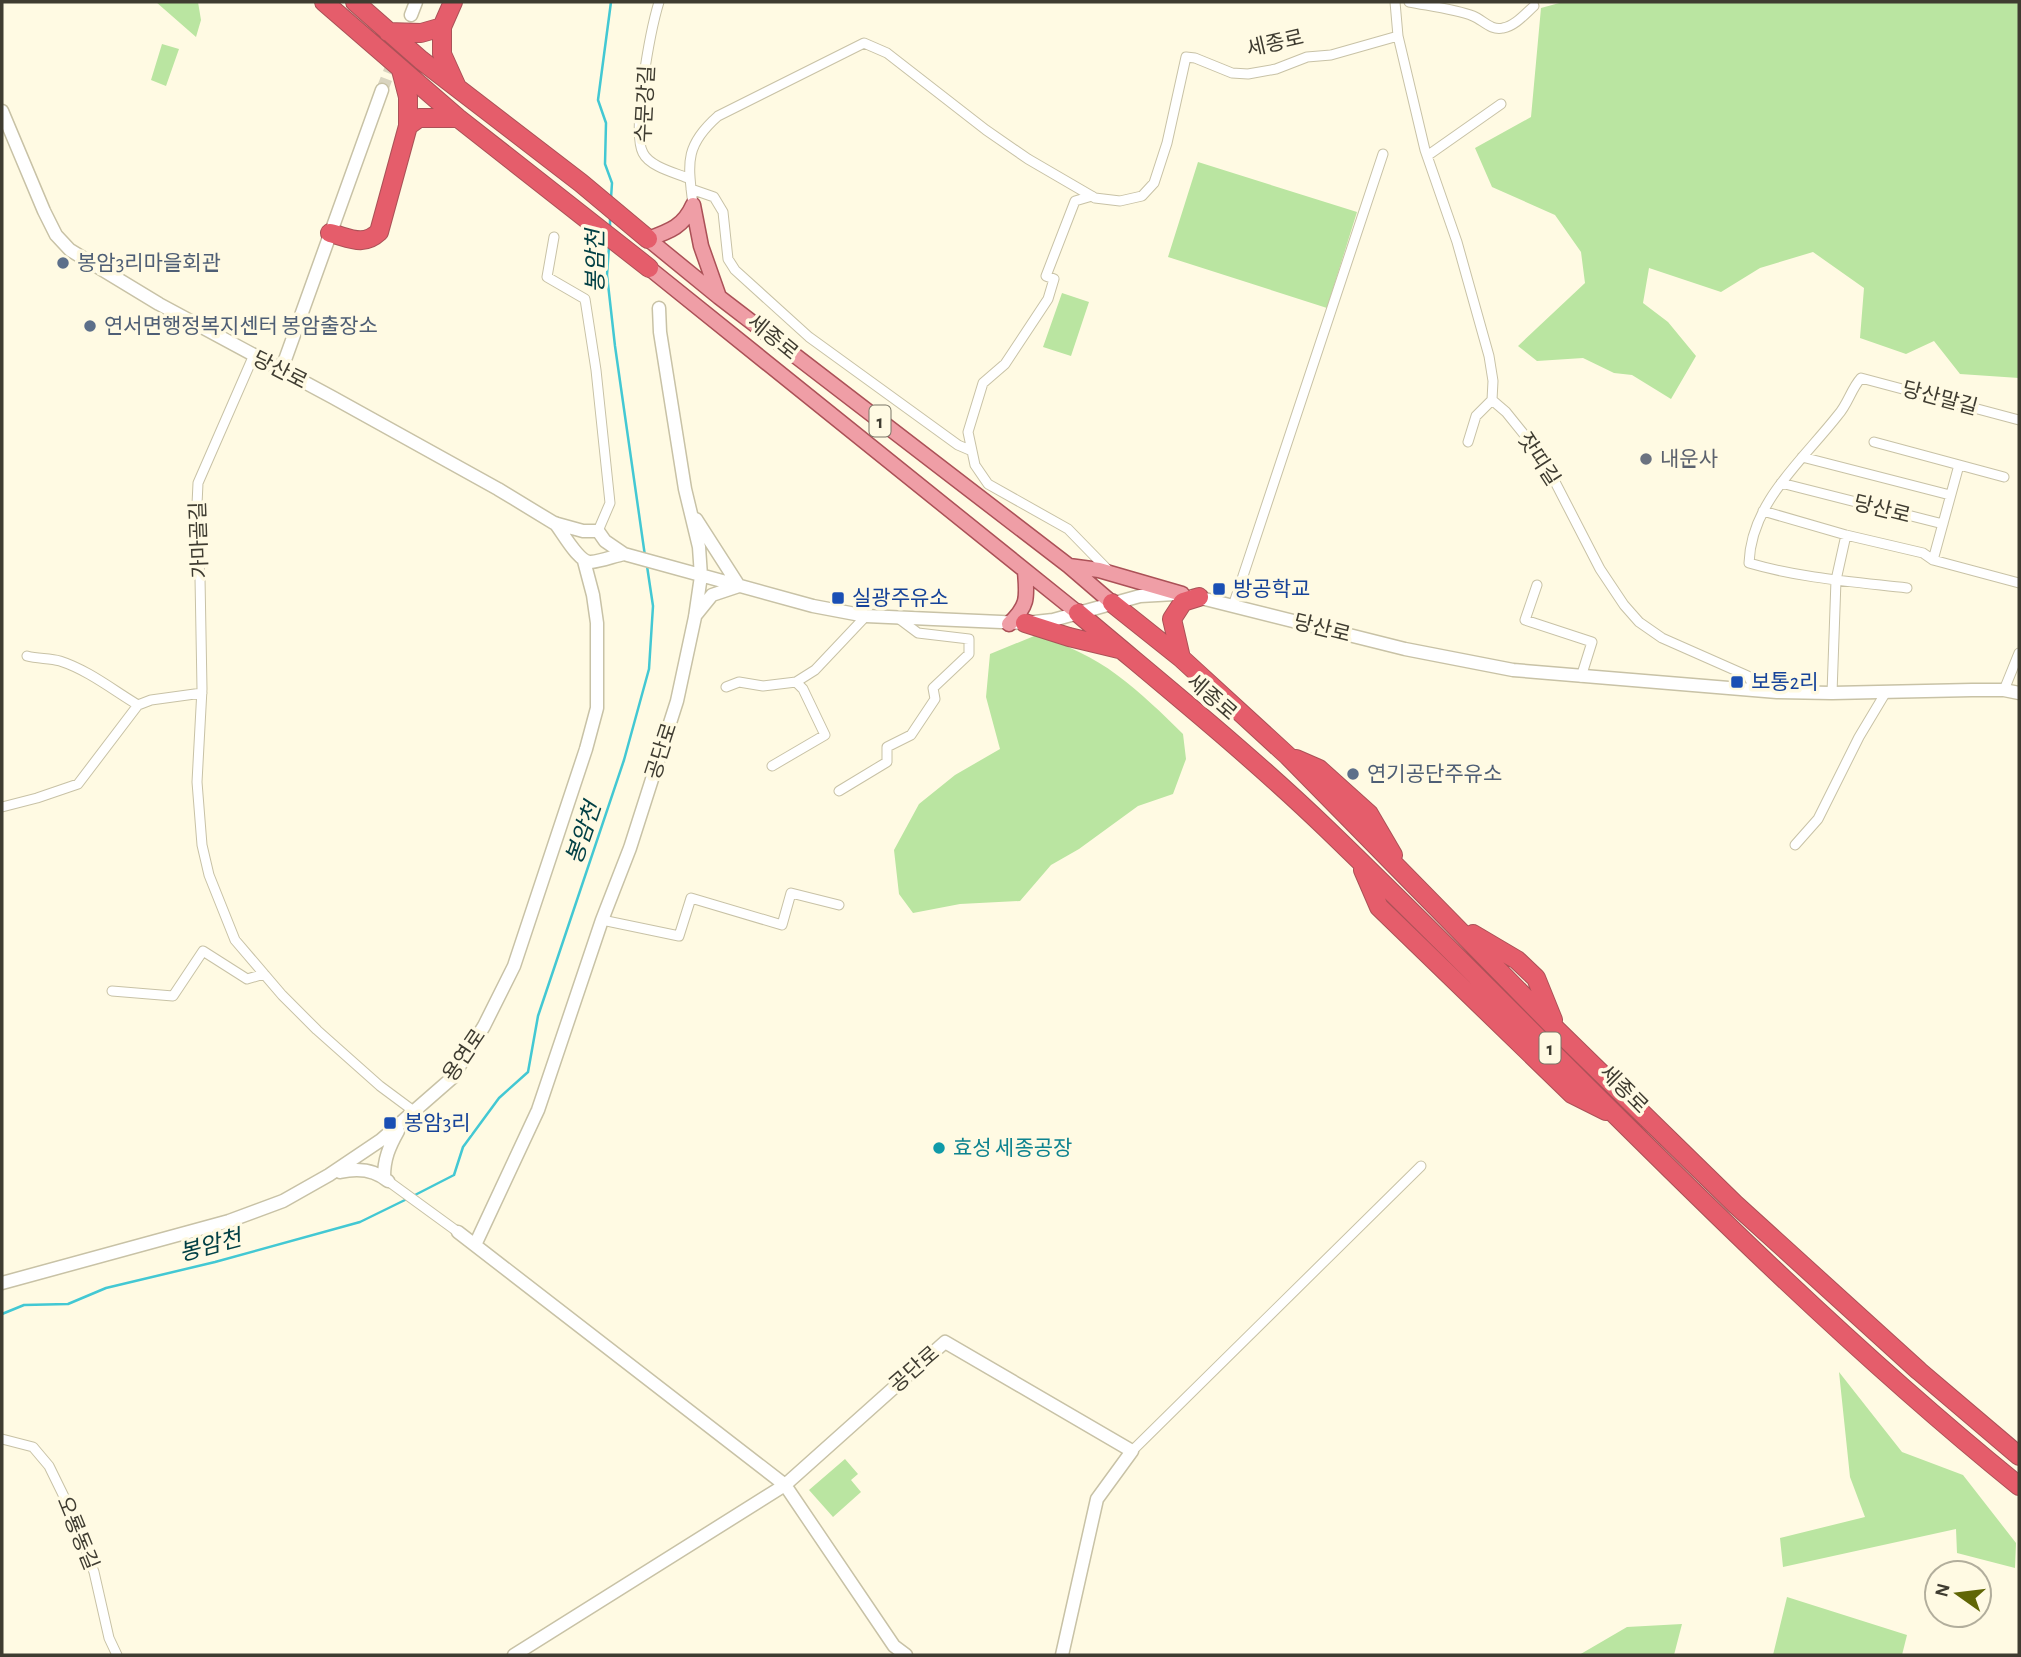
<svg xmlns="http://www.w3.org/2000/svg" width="2021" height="1657" font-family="'Alegreya Sans','Noto Sans KR',sans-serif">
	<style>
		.green { fill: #bae5a1 }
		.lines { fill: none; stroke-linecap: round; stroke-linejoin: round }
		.stream { stroke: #43c8d3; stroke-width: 2.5 }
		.secondary-tunnel { stroke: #d9d4bf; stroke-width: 12; stroke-dasharray: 12 6; stroke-linecap: butt }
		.street-casing { stroke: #c8c2a6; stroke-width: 11 }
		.secondary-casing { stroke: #c8c2a6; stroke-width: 15 }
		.primary-casing { stroke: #ab5157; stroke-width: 17 }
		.highway-casing { stroke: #ab5157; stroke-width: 20 }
		.street { stroke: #fff; stroke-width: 9 }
		.secondary { stroke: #fff; stroke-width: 12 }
		.primary { stroke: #ef9ea6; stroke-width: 14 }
		.highway { stroke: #e55d6b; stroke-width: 18 }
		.service-dot { fill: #5c6f8a; stroke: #fffae3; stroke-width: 2.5 }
		.worship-dot { fill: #6b7280; stroke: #fffae3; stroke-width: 2.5 }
		.transit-dot { fill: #1a4fb4; stroke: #fffae3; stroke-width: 2.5 }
		.culture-dot { fill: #0f9aa8; stroke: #fffae3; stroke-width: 2.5 }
		.labels { text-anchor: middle; stroke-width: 7; stroke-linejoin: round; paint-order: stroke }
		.shield { fill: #fffae3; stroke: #797566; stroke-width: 2 }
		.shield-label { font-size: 19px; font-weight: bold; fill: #3f3c31 }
		.street-label { font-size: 21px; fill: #3f3c31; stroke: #fffae3 }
		.service-label { font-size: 21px; fill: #4e5e75; stroke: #fffae3; text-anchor: start }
		.worship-label { font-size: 21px; fill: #5b616d; stroke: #fffae3; text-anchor: start }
		.transit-label { font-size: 21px; fill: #164399; stroke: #fffae3; text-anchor: start }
		.culture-label { font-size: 21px; fill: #0d838f; stroke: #fffae3; text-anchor: start }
		.water-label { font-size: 23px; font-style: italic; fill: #024045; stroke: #fffae3 }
	</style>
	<rect width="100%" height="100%" fill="#fffae3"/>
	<path class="green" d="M156,2H198L201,20L196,37Z
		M1563,2H2019V378L1960,374L1934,341L1906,354L1860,338L1864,288L1813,252L1760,268L1721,292L1649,268L1643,303L1668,322L1696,356L1671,399L1632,375L1614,373L1583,358L1537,361L1518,346L1585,283L1581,252L1555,215L1492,187L1475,148L1531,117L1541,8Z
		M162,44L179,49L166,86L151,80Z
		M1198,162L1357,212L1327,308L1168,257Z
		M1062,293L1089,302L1071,356L1043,347Z
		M1039,634C1066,646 1094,657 1117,675C1141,693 1162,713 1183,734L1186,759L1173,794L1138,806L1079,849L1051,865L1020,901L960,904L913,913L899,894L894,850L919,804L955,775L1000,749L986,697L990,654Z
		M1839,1372L1902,1452L1963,1475L2016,1543L2015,1568L1957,1553L1956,1529L1783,1567L1780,1538L1865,1517L1850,1477Z
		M845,1459L858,1474L851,1480L861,1492L833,1517L809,1490Z
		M1787,1597L1907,1635L1902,1655H1773Z
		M1682,1624L1674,1655H1579L1627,1627Z"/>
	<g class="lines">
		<path class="stream" d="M611,2L598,100L606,123L605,164L612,183L611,198
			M610,229V215
			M609,247L607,275L615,346L645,556
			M413,1196L454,1175L463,1147L499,1098L528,1072L538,1016L624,760L649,669L653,606L647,566
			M2,1314L24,1305L68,1304L106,1288L215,1262L360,1222L407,1199"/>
		<path class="secondary-tunnel" d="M382,90L395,57"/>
		<g class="street-casing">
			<path id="street" d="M659,2C651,28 631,131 643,153C650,167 676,173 690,179
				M1395,2L1398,36L1425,150L1457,242L1489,356L1493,381L1492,400L1506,412L1531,443L1552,476L1600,569L1624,605L1639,622L1662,638L1748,676L1756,691
				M1409,2C1429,6 1455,9 1473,16C1483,20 1491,31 1503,28C1515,26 1525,14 1534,6
				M1427,156L1501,104
				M691,189L714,197L723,212L728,259L735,270L809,337L958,445L972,451
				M1092,196L1075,201L1046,276L1054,279L1048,299L1005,364L983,383L968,432L975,465L988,484L1068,529L1109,571
				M693,205C688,163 684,146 718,116L864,43L887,53L986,130L1028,159L1095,198L1120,201L1142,196L1154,183L1167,143L1186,57L1195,58L1232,73L1248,74L1276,69L1307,57L1331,55L1398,36
				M554,237L547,277L585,299L596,370L610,503L598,531
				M253,357L198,483L196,526L200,578L202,689L197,782L202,845L209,875L235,940L282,995L317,1030L380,1086L415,1112
				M1468,442L1476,416L1492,400
				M1874,442L2004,477
				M1802,457L1950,495
				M1781,483L1943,524
				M1763,511L1846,535L1923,553L1933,560L2019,583
				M1933,560L1959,465
				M1537,585L1525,620L1592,642L1581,677
				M1907,588C1855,582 1800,578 1749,563C1751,502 1803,460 1838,415C1848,404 1851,389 1861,378L2019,420
				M1233,606L1383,154
				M27,656C38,659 49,658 60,661C88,670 113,690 138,705
				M726,687L739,682L763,686L796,682
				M2004,690L2019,653
				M1832,693L1836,580L1846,535
				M772,766L825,735L803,689L796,682L815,670L866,616
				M839,791L887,762V747L911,735L935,699L933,688L969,654V639L918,633L898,618
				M2,807L37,798L78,784L138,705L151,700L202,693
				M1795,845L1818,819L1859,737L1886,692
				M602,920L679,936L691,898L782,925L791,893L839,905
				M112,991L173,996L203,951L247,979L264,974
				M388,1181L458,1232
				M2,1439L33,1447L49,1466L72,1513L94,1572L109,1638L117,1655
				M1132,1451L1421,1166"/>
		</g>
		<g class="secondary-casing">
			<path id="secondary" d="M411,15L416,2
				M2,111L44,211L56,235L70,250L159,304L332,397L498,489L554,523L583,531H598L605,541L624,554L813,606L866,616L1025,623L1053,620L1140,596L1175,594
				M281,371L382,90
				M555,523C563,533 579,563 591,562C602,561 614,556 624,554
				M1193,596L1405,649L1513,670L1777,692L1832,693L1972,690H2004L2019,693
				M695,616L712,595L739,586L696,519
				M340,1172C357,1168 374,1169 388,1181
				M384,1177C384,1159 389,1147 398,1131
				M458,1232L785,1485L894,1646L906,1655
				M475,1245L538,1110L602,920L630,848L677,701L695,617L701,576L699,547L685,489L660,332L659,308
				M2,1283L229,1221L283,1201L329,1175L381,1140L452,1078L484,1026L514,966L586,749L597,708V623L593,595L584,561
				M514,1655L785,1485L945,1342L1132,1451L1097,1499L1062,1655"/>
		</g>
		<g class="primary-casing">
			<path id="primary" d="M648,239L719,297L1069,566L1112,603
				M648,239C670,231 684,226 693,205L701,246L719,297
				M649,268L1078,613
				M1069,566L1099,570L1182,594
				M1009,624C1029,605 1027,597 1025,571"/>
		</g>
		<g class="highway-casing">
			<path id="highway" d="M324,2L458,118L649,268
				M355,2L421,60L581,183L648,239
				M442,27L453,2
				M388,32L421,33L442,27V54L456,85
				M401,70L408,97V126L419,118H458
				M330,233C350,238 363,247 379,232L408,126
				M1112,603L1181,658L1288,756L1557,1030L1735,1204L1919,1371L2019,1456
				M1078,613C1162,684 1248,753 1327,829C1555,1049 1772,1286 2019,1486
				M1025,623L1069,637L1119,649
				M1181,658L1172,619L1183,602L1199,597
				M1296,759L1319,769L1369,814L1393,855
				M1363,870L1379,907L1572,1094L1606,1111
				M1473,934L1517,960L1536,978L1553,1020"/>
		</g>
		<use href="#street" class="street"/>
		<use href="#secondary" class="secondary"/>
		<use href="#primary" class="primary"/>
		<use href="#highway" class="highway"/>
	</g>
	<g class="service-dot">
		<circle cx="63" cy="263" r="7"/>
		<circle cx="90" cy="326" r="7"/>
		<circle cx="1353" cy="774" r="7"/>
	</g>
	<circle class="worship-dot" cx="1646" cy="459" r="7"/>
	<g class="transit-dot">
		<rect x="1212" y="582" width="14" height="14" rx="3.5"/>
		<rect x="831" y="591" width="14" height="14" rx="3.5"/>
		<rect x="1730" y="675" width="14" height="14" rx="3.5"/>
		<rect x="383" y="1116" width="14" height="14" rx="3.5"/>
	</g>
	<circle class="culture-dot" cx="939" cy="1148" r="7"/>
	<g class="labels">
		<g class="shield">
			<rect x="869.5" y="405.5" width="21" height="31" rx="5"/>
			<rect x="1539.5" y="1032.5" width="21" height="31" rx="5"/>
		</g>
		<g class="shield-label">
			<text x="880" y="428">1</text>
			<text x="1550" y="1055">1</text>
		</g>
		<g class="street-label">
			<text transform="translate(1275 43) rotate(-13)" y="7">세종로</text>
			<text transform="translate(645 104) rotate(-87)" y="7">수문강길</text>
			<text transform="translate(773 337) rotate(39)" y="7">세종로</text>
			<text transform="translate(280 370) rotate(27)" y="7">당산로</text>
			<text transform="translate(1940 398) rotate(15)" y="7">당산말길</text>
			<text transform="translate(1539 459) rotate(57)" y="7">잣띠길</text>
			<text transform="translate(1882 509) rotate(14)" y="7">당산로</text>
			<text transform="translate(199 540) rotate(-92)" y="7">가마골길</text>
			<text transform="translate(1322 628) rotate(14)" y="7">당산로</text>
			<text transform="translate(1212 697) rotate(41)" y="7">세종로</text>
			<text transform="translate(661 751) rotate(-72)" y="7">공단로</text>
			<text transform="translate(464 1055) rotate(-56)" y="7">용연로</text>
			<text transform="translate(1624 1089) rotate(45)" y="7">세종로</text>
			<text transform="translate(914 1369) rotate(-41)" y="7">공단로</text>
			<text transform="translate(78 1533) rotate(68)" y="7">오룡동길</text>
		</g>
		<g class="service-label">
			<text x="77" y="270">봉암3리마을회관</text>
			<text x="104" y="333">연서면행정복지센터 봉암출장소</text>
			<text x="1367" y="781">연기공단주유소</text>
		</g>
		<g class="worship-label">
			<text x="1660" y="466">내운사</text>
		</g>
		<g class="transit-label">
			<text x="1233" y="596">방공학교</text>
			<text x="852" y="605">실광주유소</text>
			<text x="1751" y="689">보통2리</text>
			<text x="404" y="1130">봉암3리</text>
		</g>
		<g class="culture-label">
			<text x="953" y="1155">효성 세종공장</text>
		</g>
		<g class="water-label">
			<text transform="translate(595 261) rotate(-90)" y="8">봉암천</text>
			<text transform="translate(583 833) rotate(-71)" y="8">봉암천</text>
			<text transform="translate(210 1245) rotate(-15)" y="8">봉암천</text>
		</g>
	</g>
	<rect width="2021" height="1657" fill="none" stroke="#3f3c31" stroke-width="7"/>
	<g transform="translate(1958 1594) rotate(284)"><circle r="33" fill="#fffae3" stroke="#b2ae9c" stroke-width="2"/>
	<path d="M0-5L12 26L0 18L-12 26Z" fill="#606605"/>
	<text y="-10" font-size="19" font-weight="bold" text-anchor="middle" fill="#3f3c31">N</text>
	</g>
</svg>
